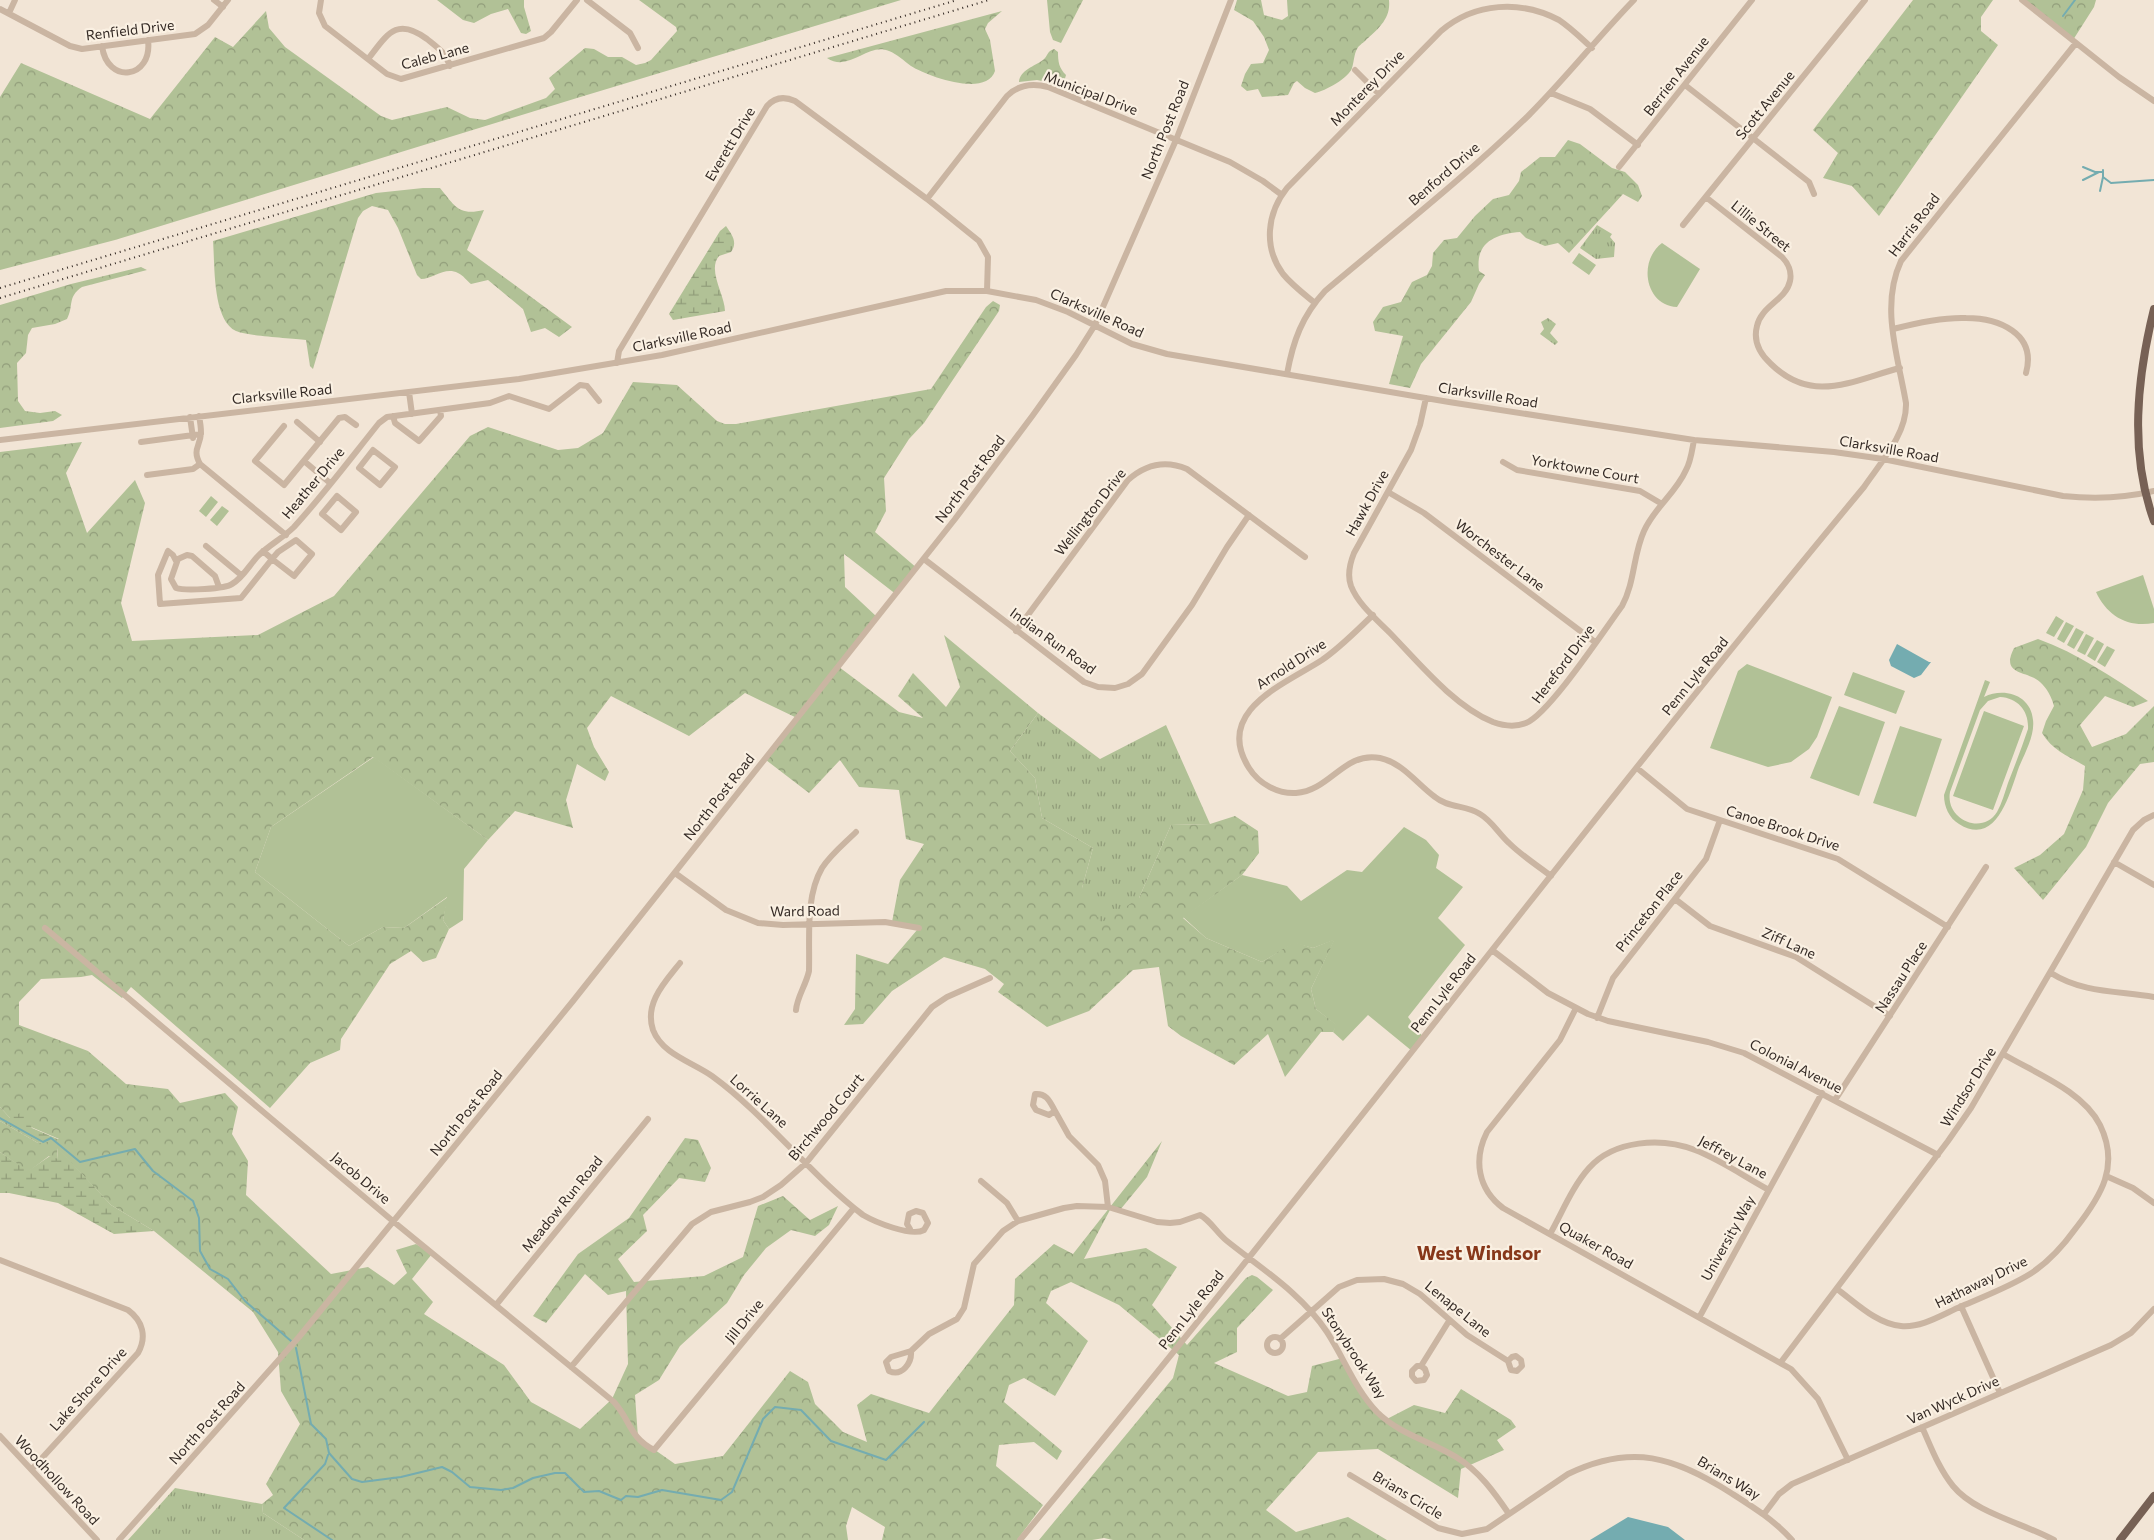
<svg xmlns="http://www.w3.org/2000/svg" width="2154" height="1540" font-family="Commissioner,sans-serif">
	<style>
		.grass { fill: #b1c196; fill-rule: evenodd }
		.forest { fill: url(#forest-crowns) }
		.wetland { fill: url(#wetland-marsh) }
		.park { fill: url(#park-tufts) }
		.water { fill: #74acb0 }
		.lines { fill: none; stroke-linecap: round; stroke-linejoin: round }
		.stream { stroke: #74acb0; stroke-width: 2 }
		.minor { stroke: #cab5a2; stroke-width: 6 }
		.major { stroke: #776155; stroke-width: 8 }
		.rail { stroke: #342a25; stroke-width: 2; stroke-dasharray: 1 4; stroke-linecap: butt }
		.labels { text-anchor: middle; stroke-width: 4.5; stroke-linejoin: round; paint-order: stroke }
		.street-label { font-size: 14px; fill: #342a25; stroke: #faf0e2 }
		.district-label { font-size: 19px; font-weight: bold; fill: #87371a; stroke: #faf0e2 }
	</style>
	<defs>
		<pattern id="forest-crowns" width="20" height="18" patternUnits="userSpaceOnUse" patternTransform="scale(1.25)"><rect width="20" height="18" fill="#b1c196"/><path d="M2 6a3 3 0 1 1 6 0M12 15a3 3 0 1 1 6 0" fill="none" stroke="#919d7a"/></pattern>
		<pattern id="wetland-marsh" width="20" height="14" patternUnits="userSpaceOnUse" patternTransform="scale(1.25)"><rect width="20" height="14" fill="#b1c196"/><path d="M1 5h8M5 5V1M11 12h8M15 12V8" fill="none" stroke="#919d7a"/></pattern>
		<pattern id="park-tufts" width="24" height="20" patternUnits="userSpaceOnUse" patternTransform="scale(1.25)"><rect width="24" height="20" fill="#b1c196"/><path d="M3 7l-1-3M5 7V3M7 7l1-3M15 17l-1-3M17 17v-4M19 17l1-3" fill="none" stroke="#919d7a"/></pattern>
	</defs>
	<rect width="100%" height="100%" fill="#f2e5d6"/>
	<path class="grass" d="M1662,243L1700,269L1677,307C1646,306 1637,262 1662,243Z
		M1579,253L1596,265L1589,275L1572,263Z
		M211,496L218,502L206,517L199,511Z
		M222,506L229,511L217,526L210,520Z
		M2143,575L2154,609V623C2128,628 2107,616 2096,592Z
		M2056,616L2064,621L2054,637L2046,633Z
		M2066,622L2074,626L2064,643L2057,639Z
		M2076,628L2084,632L2074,649L2067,645Z
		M2086,634L2094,638L2085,655L2077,651Z
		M2097,640L2104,644L2095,661L2087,656Z
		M2107,646L2115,650L2105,667L2097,662Z
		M1747,664L1832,697L1817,737L1809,749L1791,762L1768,767L1710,748L1738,671Z
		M1853,672L1905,691L1896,714L1844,695Z
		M1985,680L1990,682L1984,697C2004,687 2031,695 2033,720C2035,735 2025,753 2019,767C2010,792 1997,848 1959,824C1949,818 1944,807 1944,795ZM2000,697C2018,698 2029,711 2028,729C2022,747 2015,765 2008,783C2005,792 2002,803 1997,812C1982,836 1945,819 1950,792L1980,710L1988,701Z
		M1839,706L1885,722L1859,796L1810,778Z
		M1984,711L2024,726L1993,810L1953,796Z
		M1900,726L1942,739L1916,817L1873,803Z
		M374,757L488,840L464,869L463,920L449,929L443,920L447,897L404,928L383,927L349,946L255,872L271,827Z
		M1404,827L1426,840L1439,855L1436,868L1463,887L1438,918L1465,945L1408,1017L1423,1037L1412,1051L1368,1015L1343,1041L1333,1032L1336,1025L1316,1009L1311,989L1334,940L1313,948L1294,943L1262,962L1206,938L1183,917L1242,875L1287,886L1301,901L1347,870L1362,872Z"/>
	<path class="forest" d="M437,0H524V7L531,31L526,34L521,33L508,9L491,14L474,23L463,20Z
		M639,0H901L577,98L115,240L0,270V97L21,63L150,119L215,37L233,47L266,11L269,28L285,47L381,116L392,120L447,107L470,118L485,120L546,98L555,89L549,78L585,48L594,49L608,57H622L636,65L645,63L651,60L677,31L676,27Z
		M1047,0H1083L1061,43L1053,40L1050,32Z
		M1237,0H1261L1264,15L1282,20L1288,16L1287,0H1389C1391,19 1378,29 1365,41C1363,43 1358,46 1357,49C1354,54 1354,62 1352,68C1349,78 1325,91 1315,93L1305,88L1297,81L1294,83L1288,95L1262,97L1258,89L1247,91L1241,86L1245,74L1251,64L1263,63L1269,50L1264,37L1253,21L1234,10Z
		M1913,0H1993L1981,17V31L1998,45L1879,216L1852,186L1823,178L1838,153L1813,130Z
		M2022,0H2096L2094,7L2073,40Z
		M1002,11L988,23L985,29L990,40L995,71C986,98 927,76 911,66C904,61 897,54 889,51C868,42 849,73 827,58Z
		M1054,49L1058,52C1058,62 1059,68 1066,75L1064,82L1057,84L1037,80L1019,82C1020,70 1035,66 1043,60C1048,56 1047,51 1054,49Z
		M1568,140L1580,144L1612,168L1625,172L1638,185L1642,196L1638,202L1623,194L1569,253L1558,243L1545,246L1526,238L1520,232C1496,234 1475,242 1479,271L1485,275L1479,284L1471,302L1421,364L1410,388L1389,384L1403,336L1375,331L1373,322L1383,307L1401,302L1412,282L1427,275L1432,266L1433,253L1444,240L1457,238L1475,216L1493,199L1509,195L1519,181L1521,172L1540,157H1555Z
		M423,188H440C455,206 458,216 484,210L467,250L572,327L559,337L545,328L531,332L523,309L488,280L471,284C467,281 463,275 458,273C445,266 433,279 421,279L417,275L398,228L388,210L372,206L363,211L358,218L313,369L310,366L306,340C291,338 247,336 236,331C212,320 215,264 213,241L376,193Z
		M141,267L147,270L82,287C67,297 74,306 67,319L55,324L32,328L28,335L26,353L17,363L18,401L25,411L40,413L55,411L62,415L53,421L0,428V305L71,284Z
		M993,301L1000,305L999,311L924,423L909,439L884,478L886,511L875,532L918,569L897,595L844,554L845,587L877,617L839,667L899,712L923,718L898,696L913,673L946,707L960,687L944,635L1038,713L1010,751L1035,778L1042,818L1093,848L1082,888L1139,898L1171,825L1210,824L1235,816L1258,831L1259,853L1242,875L1183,918L1206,938L1262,962L1294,942L1313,948L1335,939L1311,989L1316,1009L1337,1025L1333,1032H1321L1285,1077L1268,1034L1234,1065L1181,1036L1168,1026L1159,967L1133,970L1089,1011L1047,1027L998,992L1004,984L985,969L944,957L892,991L863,1024L844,1025L855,1009L856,954L888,964L917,930L892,922L900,880L924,844L906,839L899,790L859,787L840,760L809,793L766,760L797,718L745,693L689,736L611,696L587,728L594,747L609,772L605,781L577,764L566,800L573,828L515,811L488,840L373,757L271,827L255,872L349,946L383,927L404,928L448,897L443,920L449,929L436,958L423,962L411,951L390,964L341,1039L340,1050L310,1063L270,1108L131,987L122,998L92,975L81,977L41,979L19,1002V1025L88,1051L126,1084L168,1089L180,1103L225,1093L238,1107L232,1134L248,1161L246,1195L331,1274L368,1267L394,1285L407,1273L396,1250L416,1244L432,1254L412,1279L433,1302L424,1314L504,1365L531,1402L580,1429L612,1399L628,1364L626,1291L608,1295L585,1274L546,1323L533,1316L578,1254L629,1218L685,1138L698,1140L711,1168L705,1182L679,1178L643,1215L647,1231L618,1259L634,1282L704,1276L743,1257L758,1206L783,1196L810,1220L838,1206L829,1225L815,1236L791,1230L766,1248L744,1275L727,1303L680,1346L659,1380L635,1395L638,1438L675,1464L723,1456L790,1371L808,1382L815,1404L843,1432L867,1442L857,1405L871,1394L929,1413L1014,1305L1015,1279L1054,1244L1073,1254L1162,1141L1147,1177L1120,1210L1111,1208L1084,1259L1146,1248L1177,1267L1152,1305L1187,1345L1246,1278L1252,1275L1257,1277L1273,1290L1237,1328V1352L1214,1363L1288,1396L1307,1392L1312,1366L1343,1358L1363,1395L1385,1420L1414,1405L1445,1413L1461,1389L1511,1420L1516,1427L1497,1440L1504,1450L1461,1469L1458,1498L1378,1449L1318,1452L1266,1510L1296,1532L1348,1517L1387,1540H1113L1104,1538L1092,1540H1039L1173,1378L1179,1355L1119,1305L1071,1282L1051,1291L1046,1303L1088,1341L1055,1396L1024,1378L1009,1385L1004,1402L1062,1451L1057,1460L1034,1442L999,1445L996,1466L1043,1505L1017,1540H882L885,1527L852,1507L846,1526L848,1540H304L263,1513L262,1504L273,1495L266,1484L300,1424L281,1391L278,1352L253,1312L154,1231L111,1205L57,1148L58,1160L49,1156L28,1172L0,1152V1121L38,1143L59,1139L10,1118L0,1107V452L82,442L66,473L87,533L135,480L145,503L121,603L132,641L258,635L334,596L470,436L488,427L558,450L578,448L603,433L633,382L677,385L717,421L725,424H736L931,389L986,307Z
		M2038,639C2077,653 2114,678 2148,701L2133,707L2105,696L2080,725L2092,747L2126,734L2154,706V762L2140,764L2108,803L2086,847L2043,900L2014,868L2040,855L2064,834L2083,790L2085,766C2068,756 2053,751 2042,733L2046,721L2054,706C2052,698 2047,688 2040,682C2027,670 2000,676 2014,648Z"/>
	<path class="wetland" d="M726,226C732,235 738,242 731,252L719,256C707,270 725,295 725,311L673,320L669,314L720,231Z
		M0,1107L10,1118L22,1112L32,1128L60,1140L38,1143L0,1121Z
		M57,1147L111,1205L154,1231L114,1234L58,1203L9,1193H0V1152L28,1171L50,1156L58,1159Z"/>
	<path class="park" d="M1597,225L1612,234L1610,237L1615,243L1614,257L1596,259L1580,248Z
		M1548,318L1556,324L1550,333L1558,342L1555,345L1540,334L1544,329L1541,322Z
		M1038,713L1100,759L1166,725L1210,824L1171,825L1139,898L1101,923L1082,888L1093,848L1042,818L1035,778L1010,751Z
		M175,1488L262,1504L263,1513L304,1540H128Z"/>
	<path class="water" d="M1897,644L1929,662H1931L1921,675L1914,678L1891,666L1889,660Z
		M1628,1517L1668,1527L1685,1540H1590Z"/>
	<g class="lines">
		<path class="stream" d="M2063,16L2075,0
			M2083,167L2095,172H2102
			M2103,177L2111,183L2154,180
			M2083,180L2099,172
			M2100,191L2103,177V170
			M0,1118L43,1142L51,1138L80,1162L135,1149L153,1171L193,1201L199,1218L200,1251L210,1269L228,1279L245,1301L291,1341
			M296,1348L311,1424L326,1439L329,1453L352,1479L362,1482L401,1477L442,1467L452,1472L470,1487L501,1490L513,1488L533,1478L555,1473H565L584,1492L599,1491L621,1500L626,1496L638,1497L662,1490L721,1500L732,1492L763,1419L775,1407L801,1410L831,1441L886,1460L924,1422
			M328,1455L325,1464L284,1508L332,1540"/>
		<path class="minor" d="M214,0L223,7
			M321,0L319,13L325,26L387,74L401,79L544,38L551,32L577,0
			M587,0L630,33L638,48
			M2022,0L2119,77L2154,101
			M0,9L70,46L82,49L195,34L208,25L228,0
			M9,13L15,0
			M102,46C107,85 153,79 148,40
			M368,59C387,35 396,16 427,39C437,47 446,53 450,66
			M1355,70L1379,94
			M1685,85L1809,182L1814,194
			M1551,93L1590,109L1638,145
			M1619,167L1752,0
			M1707,198L1782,257C1788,263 1792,272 1790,281C1786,300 1761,306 1757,326C1753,341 1760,354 1771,364C1813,405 1853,380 1900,368
			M927,199L1007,96C1019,84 1033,83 1048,87L1230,162L1263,181L1282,195
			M1683,225L1865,0
			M1315,303C1304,294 1292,285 1283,274C1263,247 1267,213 1287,188L1441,31C1475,2 1521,0 1559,20C1571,28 1581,38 1592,48
			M1893,329C1916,323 1942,317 1966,318C1998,318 2037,333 2026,373
			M617,363L619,351L767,106C775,97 784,96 795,101L927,199L979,241L988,257L987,291
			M1287,374C1293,341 1302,316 1325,291C1394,233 1465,177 1529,115C1566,78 1598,37 1634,0
			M409,392L412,414
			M1426,398L1420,425L1411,450L1354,553C1350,563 1347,575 1351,586C1358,604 1376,619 1390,633C1419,663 1454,706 1493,722C1504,726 1516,727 1526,723C1549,714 1605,629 1622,606C1635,582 1633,555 1644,531C1654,508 1676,493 1686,470C1691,461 1692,450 1694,440
			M199,416C200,421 201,427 201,433C200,447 192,449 200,464L286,535
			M393,416L395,423L419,441L441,416L440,410
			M190,417L193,438
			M297,422L320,442
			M284,426L255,461L284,485L339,418L345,417L356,425
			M0,440L519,379L662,355L946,291H987L1036,300L1068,312L1132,344L1167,354L1449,402L1694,440L1834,452L1883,459L2063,496C2093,499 2125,498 2154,491
			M141,442L201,434
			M373,450L395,467L380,485L359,468Z
			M304,461L330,483
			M1503,462L1517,470L1640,491L1662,504
			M147,475L193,469L200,464
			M1388,492L1424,513L1595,642
			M337,496L356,512L341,530L322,514Z
			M296,540L312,554L294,576L272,559L278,552Z
			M206,546L241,575
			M924,559L1084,682L1098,687L1115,688L1128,684L1142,674L1192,605L1227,547L1249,515
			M176,561L173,555L168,551L158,575L160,604L241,598L272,559L263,551
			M219,587L215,576L192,556L187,555L178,559L171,579L176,588C185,591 225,589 232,584C243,578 250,564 258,556C269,545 283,538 294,527C324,494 351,458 379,423L387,417L490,403L509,396L549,409L580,385L587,386L599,401
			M1373,615C1356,631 1341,647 1322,660C1285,684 1213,711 1249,768C1259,784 1278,794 1296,793C1330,791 1344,751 1380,758C1403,763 1417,784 1435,797C1448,808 1466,805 1480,814C1492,821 1499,834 1509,843C1522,856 1537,865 1551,876
			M1016,631L1128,480C1146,464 1166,460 1187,469L1305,557
			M1637,768L1687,809L1838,859L1948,927
			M2114,862L2154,885
			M675,873L726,910L758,923L783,925L885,922L919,928
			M1675,899L1710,926L1796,957L1890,1016
			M45,928L394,1222L614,1402C631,1421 629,1437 654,1450L854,1208
			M1492,950L1548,993L1588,1014L1608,1021L1708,1042L1744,1053L1938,1155
			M680,963C665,982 644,1003 653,1030C662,1054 692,1062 712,1076C767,1116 808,1173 863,1215C875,1222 911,1237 924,1230L928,1223L923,1213L916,1211L909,1214L907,1224L910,1229
			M2051,973C2082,993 2119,991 2154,997
			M1576,1008L1560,1040L1487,1132C1473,1160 1478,1189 1503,1208L1791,1369L1818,1399L1848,1460
			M796,1010C797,997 806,985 809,971C810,938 805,897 822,868C831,854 845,843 856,832
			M1597,1018L1613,978L1706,859L1720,820
			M1035,1094C1047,1093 1050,1102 1055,1111L1049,1115L1036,1110L1033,1105Z
			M1835,1100L1986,867
			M1055,1111L1069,1136L1098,1165L1105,1181L1108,1207
			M2106,1176L2133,1188L2154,1203
			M981,1181L1007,1203L1018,1221
			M1550,1234C1562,1213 1572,1187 1589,1168C1614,1140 1661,1137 1695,1150C1721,1160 1745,1177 1769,1190
			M0,1260L128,1310C143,1321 147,1337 138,1353L32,1469
			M1837,1289C1856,1303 1877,1324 1901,1326C1922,1328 1943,1314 1962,1306C1985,1296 2009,1287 2030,1274C2049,1262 2063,1246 2076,1228C2101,1196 2120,1166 2100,1125C2083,1091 2035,1073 2003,1054
			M496,1305L648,1119
			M1961,1306L2000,1393
			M1700,1316L1822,1093
			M1267 1345a8 8 0 1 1 16 0a8 8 0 1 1-16 0Z
			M1280,1339L1339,1287L1357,1280L1384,1279L1403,1284L1420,1294L1467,1335L1508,1361L1511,1370L1517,1371L1522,1366L1521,1360L1516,1356L1512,1357L1508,1361
			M911,1351C912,1363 902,1377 889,1371L886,1362L891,1357L911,1351L929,1334L957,1319L964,1308L974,1264L1003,1231L1018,1221L1064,1208L1077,1206L1108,1207L1157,1222L1170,1223L1180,1222L1200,1215C1210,1220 1217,1233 1227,1241C1262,1269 1302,1294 1327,1332C1344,1358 1355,1389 1377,1412C1399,1434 1430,1441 1456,1457C1479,1471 1494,1492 1509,1514
			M1781,1362L1948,1141L1971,1108L2133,830L2144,820L2154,815
			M1421,1366L1425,1369L1427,1375L1424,1380L1416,1381L1412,1376V1371L1417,1366H1421L1449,1321
			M571,1367L692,1224L711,1212L750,1202L763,1197L781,1185L806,1163L932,1007L947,997L990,978
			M1922,1427C1931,1447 1939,1469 1953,1486C1975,1513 2023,1523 2054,1540
			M0,1436L97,1540
			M1350,1475L1438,1528L1462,1534L1487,1529L1568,1474C1632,1443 1674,1457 1731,1493C1753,1507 1774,1520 1792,1540
			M1764,1514L1779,1494L1792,1484L2111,1345L2131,1333L2154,1309
			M119,1540L299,1337L573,1001L955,519L1033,415L1076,355L1095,325L1176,140L1231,0
			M1020,1540C1307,1194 1577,833 1864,487C1881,462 1907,434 1906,403C1898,356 1880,306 1901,261L2076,43"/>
		<path class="major" d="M2154,309C2137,378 2129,453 2154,521
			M2120,1540L2154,1496"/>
		<path class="rail" d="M0,288L957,0
			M0,298L989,0"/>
	</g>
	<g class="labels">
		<g class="street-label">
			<text transform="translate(130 30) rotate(-7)" y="5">Renfield Drive</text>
			<text transform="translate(435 56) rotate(-15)" y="5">Caleb Lane</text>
			<text transform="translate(1676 76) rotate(-52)" y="5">Berrien Avenue</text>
			<text transform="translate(1367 88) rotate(-46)" y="5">Monterey Drive</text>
			<text transform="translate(1091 93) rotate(21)" y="5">Municipal Drive</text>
			<text transform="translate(1765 105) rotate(-51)" y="5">Scott Avenue</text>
			<text transform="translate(1165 130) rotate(-68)" y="5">North Post Road</text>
			<text transform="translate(730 144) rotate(-59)" y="5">Everett Drive</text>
			<text transform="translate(1444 174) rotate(-41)" y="5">Benford Drive</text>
			<text transform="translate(1914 225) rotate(-53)" y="5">Harris Road</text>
			<text transform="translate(1761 226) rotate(39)" y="5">Lillie Street</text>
			<text transform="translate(1097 313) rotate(24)" y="5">Clarksville Road</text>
			<text transform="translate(682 337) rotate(-12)" y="5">Clarksville Road</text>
			<text transform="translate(282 394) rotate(-6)" y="5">Clarksville Road</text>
			<text transform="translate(1488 395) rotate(9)" y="5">Clarksville Road</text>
			<text transform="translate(1889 449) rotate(10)" y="5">Clarksville Road</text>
			<text transform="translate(1585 469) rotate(10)" y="5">Yorktowne Court</text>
			<text transform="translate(970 479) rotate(-53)" y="5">North Post Road</text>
			<text transform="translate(313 483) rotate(-50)" y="5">Heather Drive</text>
			<text transform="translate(1367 503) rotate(-61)" y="5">Hawk Drive</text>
			<text transform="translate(1090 512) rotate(-52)" y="5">Wellington Drive</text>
			<text transform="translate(1500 555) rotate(37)" y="5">Worchester Lane</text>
			<text transform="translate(1053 641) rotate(36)" y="5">Indian Run Road</text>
			<text transform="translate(1291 664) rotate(-33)" y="5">Arnold Drive</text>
			<text transform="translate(1563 664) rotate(-53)" y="5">Hereford Drive</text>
			<text transform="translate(1695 676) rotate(-51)" y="5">Penn Lyle Road</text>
			<text transform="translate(719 797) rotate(-52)" y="5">North Post Road</text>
			<text transform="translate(1783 828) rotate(18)" y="5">Canoe Brook Drive</text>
			<text transform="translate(805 911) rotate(-1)" y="5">Ward Road</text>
			<text transform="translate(1649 911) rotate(-52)" y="5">Princeton Place</text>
			<text transform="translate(1789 943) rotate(24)" y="5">Ziff Lane</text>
			<text transform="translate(1901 977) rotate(-57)" y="5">Nassau Place</text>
			<text transform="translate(1443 993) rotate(-52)" y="5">Penn Lyle Road</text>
			<text transform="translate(1796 1066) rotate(27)" y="5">Colonial Avenue</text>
			<text transform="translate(1968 1087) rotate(-58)" y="5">Windsor Drive</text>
			<text transform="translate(759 1101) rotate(42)" y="5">Lorrie Lane</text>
			<text transform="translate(466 1113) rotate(-51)" y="5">North Post Road</text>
			<text transform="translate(826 1117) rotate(-50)" y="5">Birchwood Court</text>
			<text transform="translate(1733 1157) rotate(28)" y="5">Jeffrey Lane</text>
			<text transform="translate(361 1178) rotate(40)" y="5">Jacob Drive</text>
			<text transform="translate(562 1204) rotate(-51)" y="5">Meadow Run Road</text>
			<text transform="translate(1728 1238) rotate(-61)" y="5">University Way</text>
			<text transform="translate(1596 1245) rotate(29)" y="5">Quaker Road</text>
			<text transform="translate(1981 1282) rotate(-26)" y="5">Hathaway Drive</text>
			<text transform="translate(1458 1309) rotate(39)" y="5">Lenape Lane</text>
			<text transform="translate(1191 1310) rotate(-52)" y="5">Penn Lyle Road</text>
			<text transform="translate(744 1321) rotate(-51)" y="5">Jill Drive</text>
			<text transform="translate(1354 1353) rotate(57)" y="5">Stonybrook Way</text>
			<text transform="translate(88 1389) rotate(-48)" y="5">Lake Shore Drive</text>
			<text transform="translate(1953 1400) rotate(-24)" y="5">Van Wyck Drive</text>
			<text transform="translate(207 1423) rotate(-48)" y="5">North Post Road</text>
			<text transform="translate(1729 1478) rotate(31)" y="5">Brians Way</text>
			<text transform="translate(57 1480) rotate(47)" y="5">Woodhollow Road</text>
			<text transform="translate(1408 1495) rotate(31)" y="5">Brians Circle</text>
		</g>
		<g class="district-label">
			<text x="1479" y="1260">West Windsor</text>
		</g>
	</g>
</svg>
